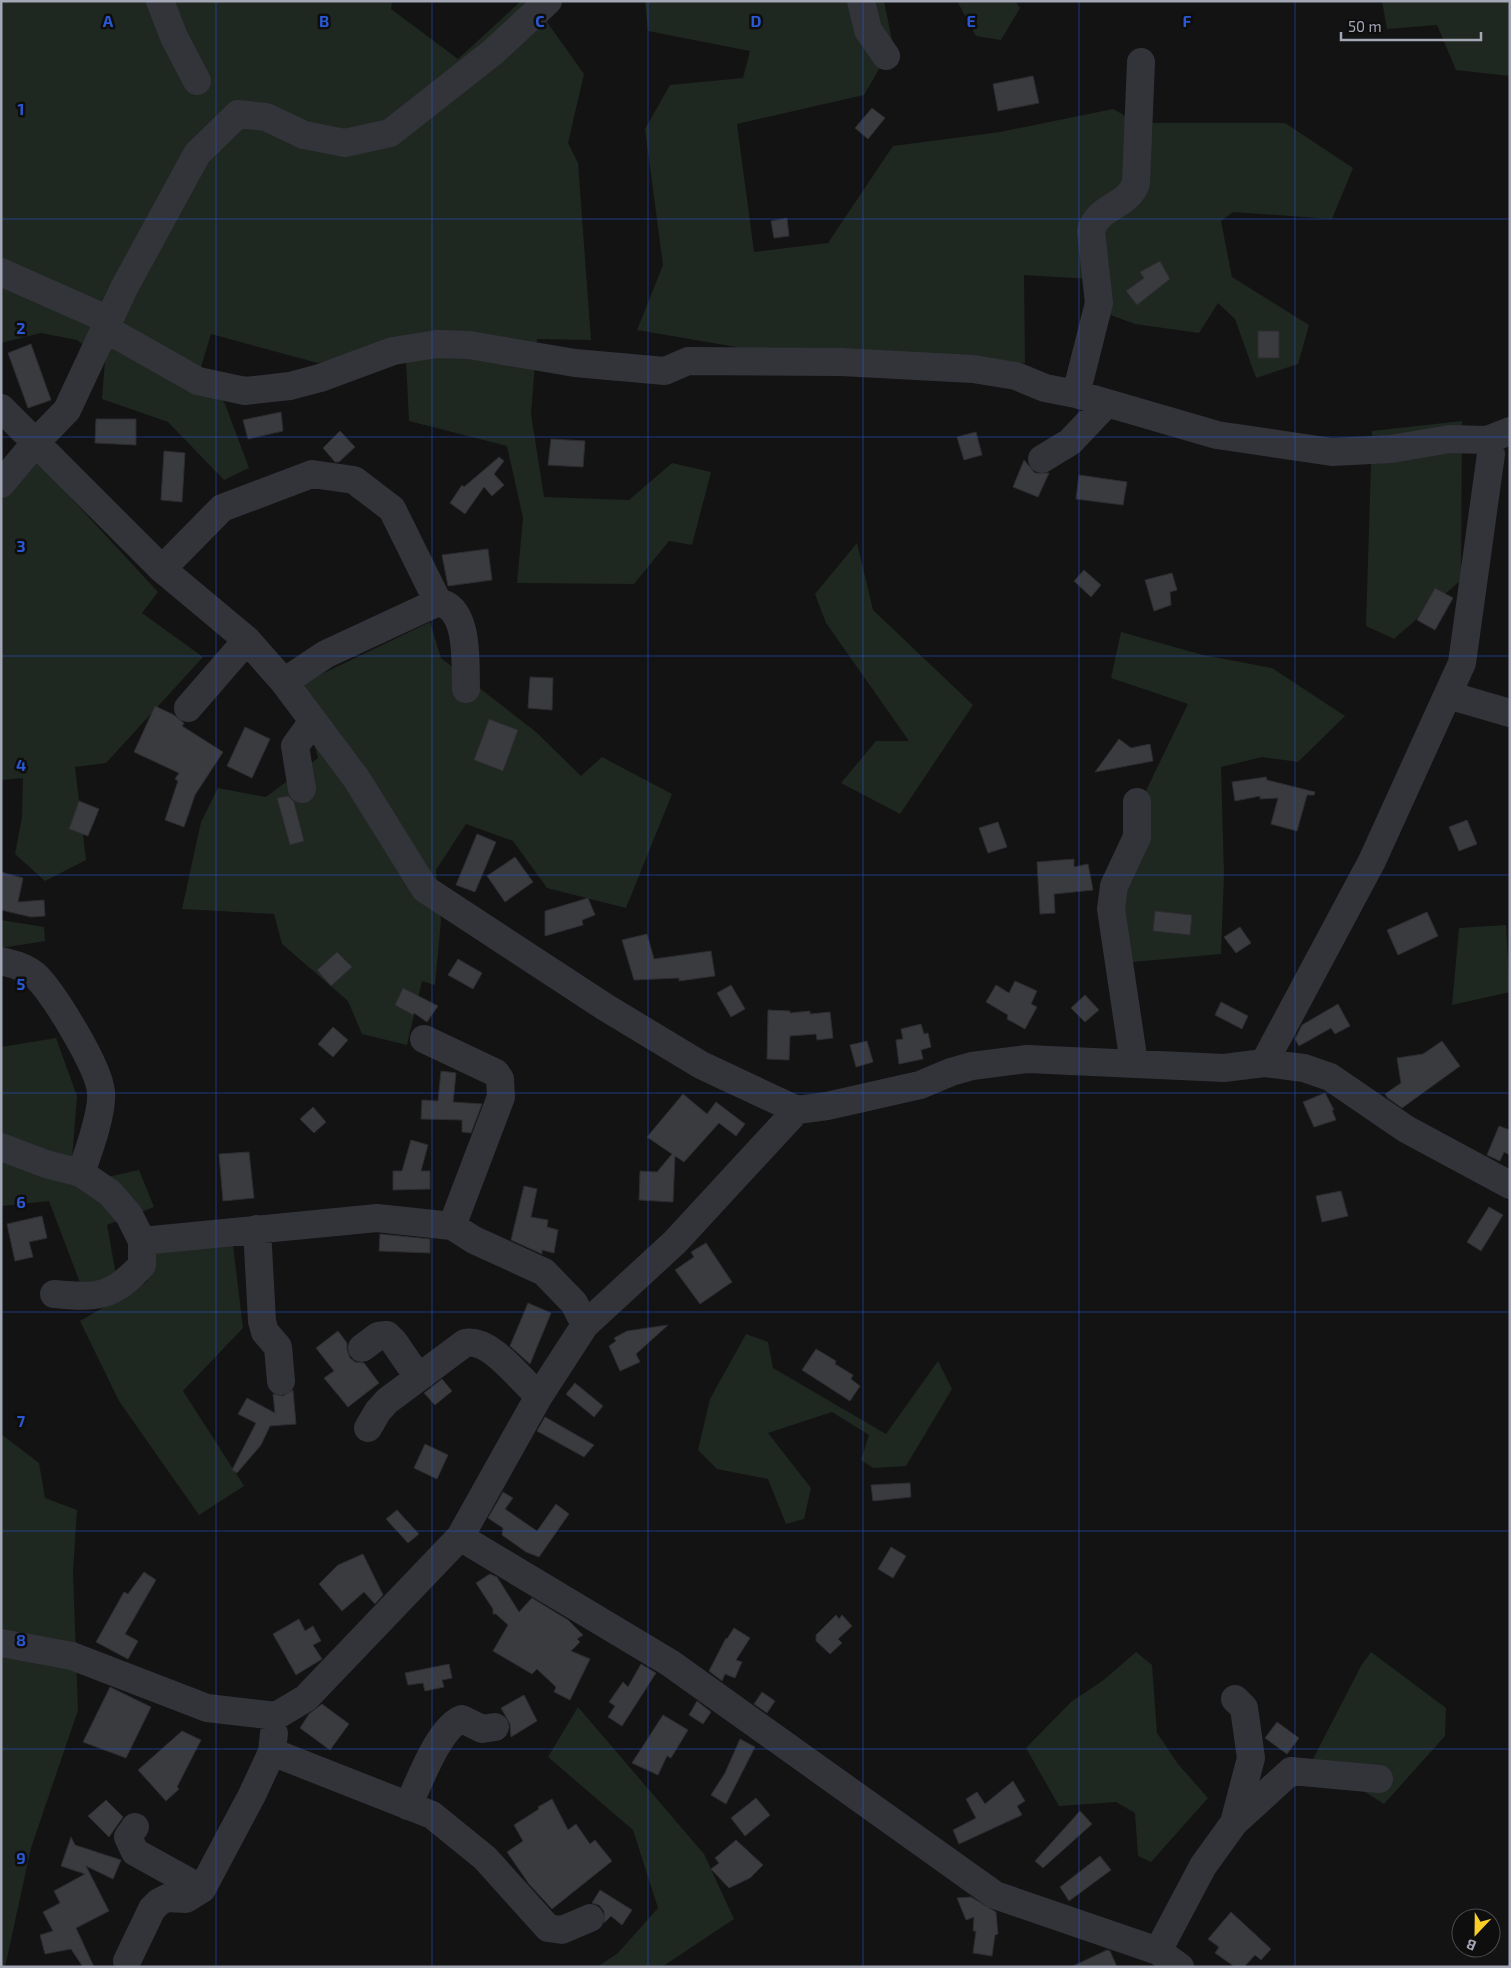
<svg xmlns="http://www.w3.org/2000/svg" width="1511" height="1968" font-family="'Exo 2',sans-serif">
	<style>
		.green { fill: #1f2721 }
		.building { fill: #3a3b3f; stroke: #2d2c30 }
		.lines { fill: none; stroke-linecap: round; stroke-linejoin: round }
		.minor { stroke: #33343a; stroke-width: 28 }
		.grid { fill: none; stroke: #2a57d4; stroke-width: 1; stroke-opacity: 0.55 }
		.grid-label { font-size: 16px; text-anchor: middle; font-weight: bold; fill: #2a57d4; stroke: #0e0e0f; stroke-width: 5; stroke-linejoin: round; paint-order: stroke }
	</style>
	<rect width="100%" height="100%" fill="#131314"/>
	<path class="green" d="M1,1H392L391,9L458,59L521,1H532L584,74L568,143L578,163L591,340L537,339L531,414L544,497L629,500L672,463L711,472L692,545L669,541L634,584L517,583L523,518L507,446L409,421L405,339L318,363L211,334L201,367L225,404L249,468L224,480L168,422L102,399L105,361L77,340L41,333L1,343Z
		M645,1H884L893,45L864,95L737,124L754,252L828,243L893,146L1000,132L1113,109L1138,123H1285L1353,168L1332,219L1233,212L1221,221L1232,277L1309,325L1298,364L1256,378L1235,319L1218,303L1199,333L1135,324L1097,310L1091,279L1024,275L1025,363L742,348L637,330L663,265L645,129L670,85L743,78L750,51L648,31Z
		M957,1H1015L1020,8L1001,40L976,36Z
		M1382,1H1510V76L1456,70L1437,25L1387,29Z
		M1462,421L1461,580L1394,639L1366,626L1372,431Z
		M35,459L158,592L142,613L203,657L106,763L75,767L86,860L45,881L15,854L22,817L23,778L1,780V501Z
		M857,543L873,610L973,705L900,814L841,783L876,741H909L826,623L815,594Z
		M430,622L441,658L536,732L581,776L602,757L672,794L626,908L547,888L513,841L466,824L436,870L441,921L435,985L422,981L407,1045L362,1034L348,1001L282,944L274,914L182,909L201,822L218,788L266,797L318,758L299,685Z
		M1121,632L1203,655L1272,668L1345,716L1298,762L1262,757L1221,767L1224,874L1221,954L1111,964L1139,805L1188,704L1111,678Z
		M1,920L44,927L45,941L1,948Z
		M1506,925L1510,992L1452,1005L1459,928Z
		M56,1038L77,1096L70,1185L139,1170L154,1207L107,1225L116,1275L82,1288L49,1201L2,1206L1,1264V1047Z
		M233,1245L243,1328L183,1391L244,1486L199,1515L119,1401L80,1321L147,1282L156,1250Z
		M746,1334L768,1342L773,1368L886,1434L938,1361L952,1389L906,1466L873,1468L861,1460L869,1435L832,1412L768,1433L811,1488L804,1519L786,1524L768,1479L717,1469L698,1450L710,1399Z
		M1,1434L39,1463L45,1498L77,1510L73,1572L78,1710L31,1848L5,1967H1Z
		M1136,1652L1152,1665L1157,1733L1178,1764L1208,1798L1151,1862L1138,1856L1135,1813L1116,1802L1059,1806L1026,1748L1071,1702L1105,1679Z
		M1371,1652L1446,1708L1445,1736L1384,1804L1313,1759L1361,1666Z
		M578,1707L704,1854L734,1919L662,1967H597L618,1953L658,1908L633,1830L548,1757Z"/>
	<path class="building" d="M1033,76L1039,103L998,111L993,84Z
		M872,108L885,118L868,139L855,128Z
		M787,218L789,236L774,238L771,221Z
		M1160,261L1170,279L1137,305L1126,291L1144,278L1140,272Z
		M1258,331H1279V358H1258Z
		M31,344L51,400L28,408L8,353Z
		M281,412L283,431L248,439L243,420Z
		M96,419H136V445L95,443Z
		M340,431L355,447L339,462H335L323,448Z
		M976,432L982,455L964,460L957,437Z
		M551,439L585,441L583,467L548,465Z
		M164,451L185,453L182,502L161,500Z
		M499,457L504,461L494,474L504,485L492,496L484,487L465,514L450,503L462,485L464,487Z
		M1024,460L1035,473H1049L1038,497L1013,487Z
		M1079,475L1127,482L1123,505L1076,499Z
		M488,549L492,580L448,586L442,555Z
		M1084,570L1101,585L1091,597L1074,581Z
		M1172,573L1177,590L1170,592L1171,605L1154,611L1145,580Z
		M1435,588L1453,598L1435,630L1417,620Z
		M530,677L553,678L552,710L528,708Z
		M155,706L174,715L184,723L182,726L223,752L195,795L184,827L165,820L178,781L175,779L179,773L134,752Z
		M489,719L518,730L503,771L474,760Z
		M245,727L270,739L252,778L227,766Z
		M1119,739L1131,748L1150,744L1153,761L1095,772Z
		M1266,777L1267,780L1315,792L1314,795H1307L1297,831L1271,824L1278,798L1260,799V796L1235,801L1232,782Z
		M288,796L294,802L304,841L290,845L277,798Z
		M79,801L99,809L88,836L69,829Z
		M1467,820L1477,844L1459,851L1449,827Z
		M998,822L1007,847L988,853L979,828Z
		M477,834L496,842L475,892L456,885Z
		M515,857L533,882L505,902L487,876Z
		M1074,859V867L1088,864L1093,890L1054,894L1055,913L1040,914L1037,862Z
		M1,872L23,878L18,902L44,900L45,916L31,917L1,910Z
		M588,898L595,915L582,920L583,925L545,936V911Z
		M1155,911L1192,915L1190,935L1153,931Z
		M1427,912L1438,936L1398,955L1387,930Z
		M1240,927L1251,943L1236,953L1224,937Z
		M647,934L654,959L711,951L715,976L679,981V978L634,980L622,940Z
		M337,952L352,967L331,986L317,970Z
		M458,959L482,973L473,989L448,975Z
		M1015,981L1037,991L1031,1004L1037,1007L1025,1029L1007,1019L1008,1015L986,1002L996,985L1009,993Z
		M731,985L745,1009L731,1017L717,993Z
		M403,988L438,1006L427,1022L414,1013L413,1015L395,1005Z
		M1085,995L1099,1010L1085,1022L1071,1008Z
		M1221,1002L1248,1016L1242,1029L1215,1015Z
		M1338,1004L1350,1026L1335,1034L1331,1028L1299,1046L1295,1039L1302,1025Z
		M768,1010L790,1011V1013L810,1011V1014L830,1012L833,1038L817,1040L816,1034L790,1036L789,1060L767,1059Z
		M921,1024L924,1034L928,1033L931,1047L921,1050L923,1059L899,1064L896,1040L903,1039L901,1029Z
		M333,1027L348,1040L333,1057L318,1044Z
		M867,1041L873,1062L856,1067L850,1045Z
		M1442,1041L1460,1066L1402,1108L1388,1098L1385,1094L1401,1083L1397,1058L1423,1054Z
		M441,1071L456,1073L453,1102L482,1104L471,1133L462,1132V1120L421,1119L422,1100L438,1101Z
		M1325,1093L1334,1110H1332L1336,1120L1314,1127L1303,1102Z
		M683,1094L707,1114L716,1102L745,1124L736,1136L719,1123L684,1162L675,1156L673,1202L639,1200L640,1171L657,1172L672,1154L647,1137Z
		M313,1107L326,1122L314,1133L300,1119Z
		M1499,1126L1510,1130V1155L1504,1152L1500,1161L1487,1155Z
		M411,1140L428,1145L421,1171H430V1189L393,1190V1171H402Z
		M249,1152L254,1198L223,1201L219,1154Z
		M524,1186L537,1189L531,1217L548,1220L547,1227L558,1230L554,1253L542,1250V1254L511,1240Z
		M1341,1191L1348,1216L1322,1222L1316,1196Z
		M1489,1207L1503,1215L1481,1251L1467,1242Z
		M42,1216L47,1238L29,1242L33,1257L15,1261L7,1224Z
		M380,1234L430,1239V1253L379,1251Z
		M706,1243L732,1282L700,1304L675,1270L694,1257L691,1252Z
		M528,1303L551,1313L530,1364L510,1346Z
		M668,1325L636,1354L640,1362L620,1371L609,1346L616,1341L614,1338L627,1331Z
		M338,1331L347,1343V1350L350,1358L355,1362L364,1363L379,1383L348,1407L324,1378L334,1371L316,1348Z
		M816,1349L836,1361L835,1364L853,1375L851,1379L860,1386L850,1401L802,1370Z
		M442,1379L452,1391L435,1405L424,1393Z
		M575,1383L603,1406L594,1417L566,1394Z
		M293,1390L296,1424L270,1426L261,1445L237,1473L232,1470L256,1423L238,1414L247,1398L275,1413L273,1394L283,1396Z
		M545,1417L594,1445L584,1457L537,1431Z
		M425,1444L448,1455L437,1479L414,1468Z
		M910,1483L911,1497L873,1501L871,1485Z
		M503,1492L513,1498L505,1509L537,1531L556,1504L569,1514L539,1557L526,1552L502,1535L503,1528L488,1518Z
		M397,1510L419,1534L408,1543L386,1519Z
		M891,1547L906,1556L893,1578L878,1569Z
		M363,1554L383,1595L375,1604L364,1592L342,1611L319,1584L338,1565Z
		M144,1572L156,1580L125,1634L138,1641L128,1659L96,1642L124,1592L128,1594Z
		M490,1574L497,1577L519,1612L532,1598L568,1620L583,1635L577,1639L580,1642L571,1651L590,1659L570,1700L554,1692L556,1687L537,1669L532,1674L493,1651L508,1625L496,1614H493V1609L476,1583Z
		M836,1615L839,1619L842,1615L852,1626L838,1639L842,1643L830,1654L816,1641V1635Z
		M299,1619L305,1631L313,1626L321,1641L313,1645L322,1659L296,1675L273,1634Z
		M734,1628L750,1638L736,1660L742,1662L735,1678L725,1674L722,1681L709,1671L726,1638L727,1639Z
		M449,1664L452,1678L442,1680L444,1687L425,1691L423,1683L408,1685L405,1673Z
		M641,1664L656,1673L622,1726L608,1717L615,1706L609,1702L623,1682L628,1687Z
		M110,1687L151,1707L126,1758L83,1742Z
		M762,1692L775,1701L767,1713L754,1704Z
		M524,1695L537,1721L511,1737L510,1724L501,1708Z
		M697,1701L711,1712L703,1724L689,1715Z
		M322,1704L349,1724L330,1750L300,1728L309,1714Z
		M663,1715L688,1730L671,1758L667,1756L658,1775L632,1763Z
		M1277,1722L1299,1738L1287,1754L1265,1738Z
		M182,1731L201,1740L177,1787L179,1789L166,1801L138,1770Z
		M740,1739L755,1747L726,1804L711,1795L725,1773Z
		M1013,1781L1025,1801L1017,1806L1022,1815L959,1844L953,1830L976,1818L966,1799L977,1792L985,1804Z
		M756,1798L770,1815L745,1836L731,1818Z
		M552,1799L568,1830L576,1824L590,1844L595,1840L612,1861L552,1909L529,1884L507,1852L523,1841L514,1825L539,1809L538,1807Z
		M106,1800L123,1817L109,1837L88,1816Z
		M1080,1811L1092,1824L1043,1868L1035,1861Z
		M71,1837L75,1845L121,1860L113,1879L86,1866L109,1911L76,1928L94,1967H83L71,1949L45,1954L40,1935L53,1931L43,1912L60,1903L54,1891L85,1874L61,1866Z
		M736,1840L763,1865L750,1878L729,1888L711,1869L719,1863L715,1858Z
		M1100,1856L1111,1870L1069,1901L1060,1887Z
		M600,1890L632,1910L622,1925L611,1916L604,1923V1911L599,1905L592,1903Z
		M971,1897L996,1912L998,1934L995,1935L992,1956L973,1953L976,1931H973L974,1917L966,1920L957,1898Z
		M1231,1912L1271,1949L1261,1960L1255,1955L1244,1967H1235L1215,1953L1219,1947L1208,1939Z
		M1107,1950L1110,1951L1117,1967H1071Z"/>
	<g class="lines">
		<path class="minor" d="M160,1L174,37L197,81
			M861,1L868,30L886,56
			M1,272L109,320
			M106,329L198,381L245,391L290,386L320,378L393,351L437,344L469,345L575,363L665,371L688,361L841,362L973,369L1016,376L1045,388L1076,394L1217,435L1332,452L1391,449L1450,439L1487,440L1510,431
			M1076,394L1099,303L1091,231C1097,206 1128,207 1136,183L1141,62
			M1,408L162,569L247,640L284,682L356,778L425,889L605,1007L701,1065L797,1110L827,1106L920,1085L951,1072L972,1066L1027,1059L1224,1068L1264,1063L1304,1068L1330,1077L1406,1129L1510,1185
			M1042,459L1070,442L1107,403
			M1,484L36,442L67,410L124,288L197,154L238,114L266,117L304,135L345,143L390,133L493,52L548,1
			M162,569L222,508L312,474L354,480L392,509L438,602
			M284,682L326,654L438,602C470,608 465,663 466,689
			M1448,695L1510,713
			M188,708L247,640
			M302,789L295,746L313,721
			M1,961C13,964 27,967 36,976C54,994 99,1067 101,1092C103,1113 88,1153 81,1173
			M424,1039L496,1073L500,1079L501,1097L452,1226
			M1134,1063L1111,909L1114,886L1137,837V802
			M1264,1063L1372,861L1462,663L1491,454L1487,440
			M1,1147L46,1164L81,1173L110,1193L129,1215L142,1241V1265C112,1298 97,1298 54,1294
			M257,1229L262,1321L265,1332L278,1347L281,1381
			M142,1241L377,1218L452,1226L474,1240L544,1272L574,1303L585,1325
			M362,1348L378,1336L387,1335L394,1342L418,1377
			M368,1428L378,1411L387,1401L465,1343C491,1338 519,1379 539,1396
			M460,1537L539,1396L585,1325L675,1242L797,1110
			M1,1643L72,1656L207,1708L276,1716L306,1698L460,1537L670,1663L995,1895L1158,1951L1180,1967
			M272,1752L432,1815L485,1858L548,1928L562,1930L590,1918
			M408,1806C419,1783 439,1727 462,1719L482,1729L495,1727
			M1234,1823L1251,1758L1244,1708L1235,1699
			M135,1827L128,1837L135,1852L202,1889
			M1158,1951L1203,1866L1234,1823L1291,1771L1379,1779
			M127,1961L152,1909L159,1902L167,1898L186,1899L202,1889L252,1795L272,1752L274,1733"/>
	</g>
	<path class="grid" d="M216,1V1967M432,1V1967M648,1V1967M863,1V1967M1079,1V1967M1295,1V1967M1,219H1510M1,437H1510M1,656H1510M1,875H1510M1,1093H1510M1,1312H1510M1,1531H1510M1,1749H1510"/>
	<g class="grid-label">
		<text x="108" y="27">A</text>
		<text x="324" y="27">B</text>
		<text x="540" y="27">C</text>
		<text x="756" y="27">D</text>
		<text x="971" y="27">E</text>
		<text x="1187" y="27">F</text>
		<text x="21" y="115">1</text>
		<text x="21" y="334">2</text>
		<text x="21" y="552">3</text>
		<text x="21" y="771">4</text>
		<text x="21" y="990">5</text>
		<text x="21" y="1208">6</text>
		<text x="21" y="1427">7</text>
		<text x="21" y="1646">8</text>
		<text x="21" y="1864">9</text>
	</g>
	<rect width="1511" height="1968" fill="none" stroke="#a4a7b5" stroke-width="5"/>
	<g transform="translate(1476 1933) rotate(202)"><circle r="24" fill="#0e0e0f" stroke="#4a4b51"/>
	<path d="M0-4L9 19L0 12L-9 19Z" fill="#f8ce27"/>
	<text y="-8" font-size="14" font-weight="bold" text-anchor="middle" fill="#a4a7b5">B</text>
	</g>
	<path d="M1341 32v8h140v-8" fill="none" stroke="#a4a7b5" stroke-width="2.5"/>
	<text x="1348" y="32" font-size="15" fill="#a4a7b5" stroke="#0e0e0f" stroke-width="4" paint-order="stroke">50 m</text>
</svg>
